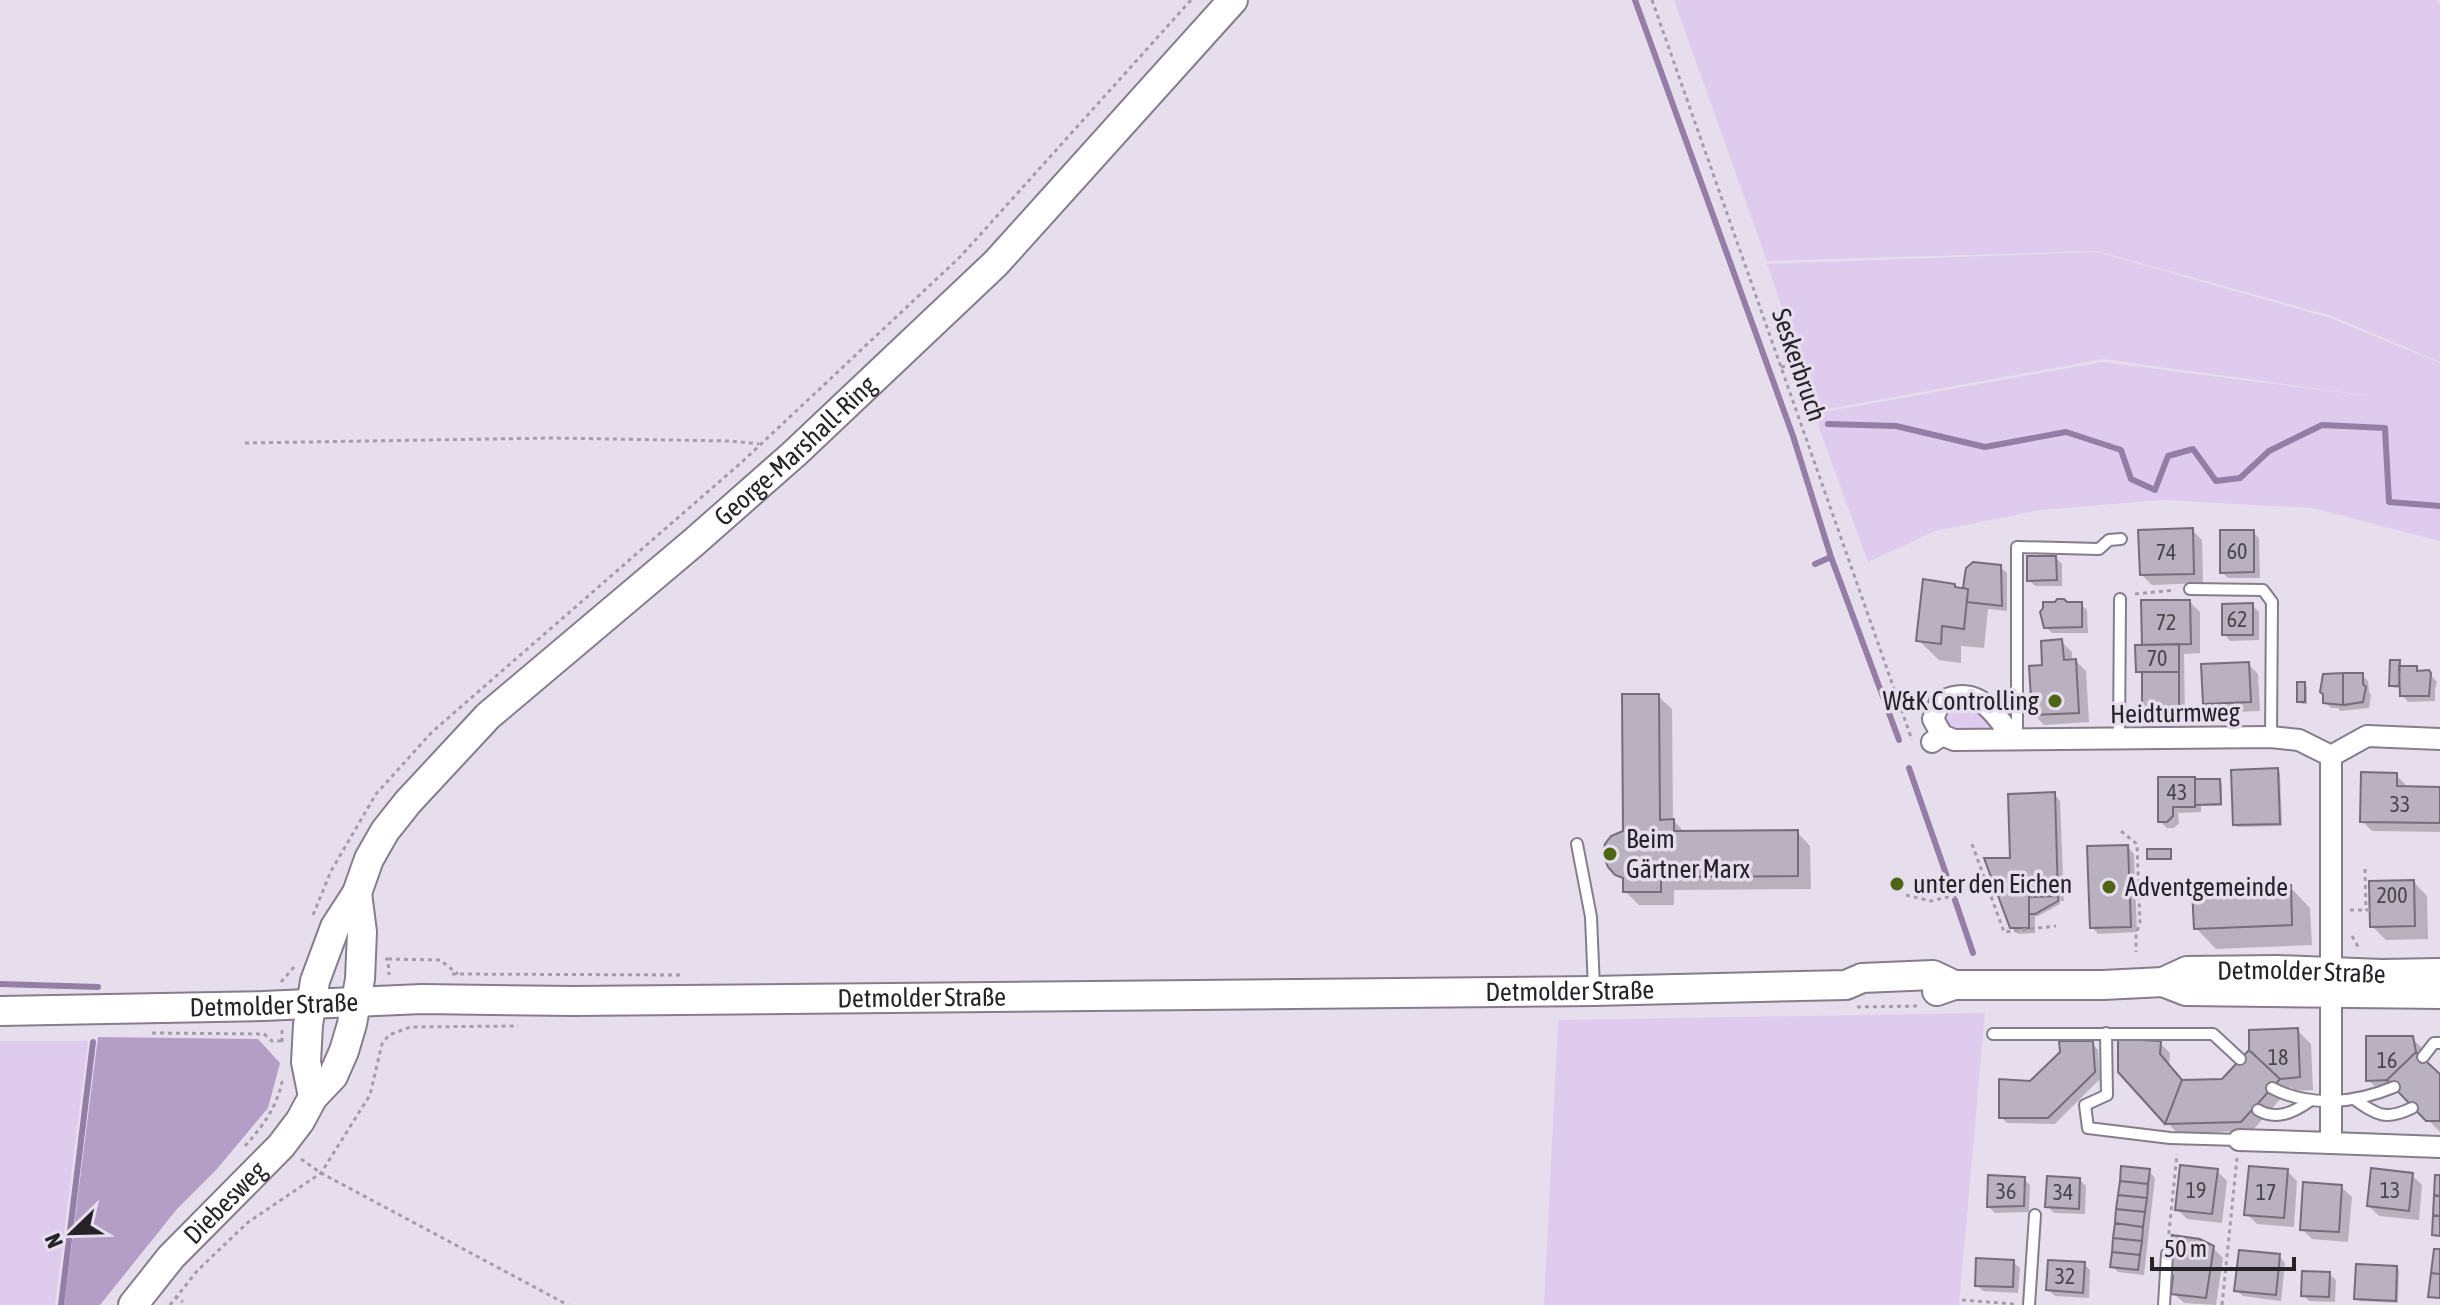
<svg xmlns="http://www.w3.org/2000/svg" width="2440" height="1305" font-family="'Asap Condensed',sans-serif">
	<style>
		.green { fill: #dfcbee }
		.forest { fill: #b59ec6 }
		.shadow { fill: #0003 }
		.lines { fill: none; stroke-linecap: round; stroke-linejoin: round }
		.stream { stroke: #947ea5; stroke-width: 6 }
		.building { fill: #b9b1bf; stroke: #756d7b; stroke-width: 2 }
		.lane-casing { stroke: #857d8b; stroke-width: 14 }
		.street-casing { stroke: #857d8b; stroke-width: 24 }
		.secondary-casing { stroke: #857d8b; stroke-width: 32 }
		.path { stroke: #a49da9; stroke-width: 3; stroke-dasharray: 4 4; stroke-linecap: butt }
		.lane { stroke: #fff; stroke-width: 10 }
		.street { stroke: #fff; stroke-width: 20 }
		.secondary { stroke: #fff; stroke-width: 28 }
		.poi-dot { fill: #4d6514; stroke: #e6deed; stroke-width: 3 }
		.labels { text-anchor: middle; stroke-width: 7; stroke-linejoin: round; paint-order: stroke }
		.number-label { font-size: 22px; fill: #4a464e }
		.street-label { font-size: 26px; fill: #252228; stroke: #e6deed }
		.poi-label { font-size: 26px; fill: #252228; stroke: #e6deed; text-anchor: start }
	</style>
	<rect width="100%" height="100%" fill="#e6deed"/>
	<path class="green" d="M1674,0H2436L2440,4V362L2332,316L2097,251L1767,261Z
		M2097,252L2330,318L2440,363V541L2313,508L2161,500L2040,510L1935,531L1868,562L1814,414L2102,362L2400,400L2103,359L1817,411L1767,264Z
		M1966,701L1988,719L1992,728L1988,731L1958,735L1944,725V716L1947,707Z
		M1985,1013L1959,1305H1544L1558,1020Z
		M0,1041H88L55,1305H0Z"/>
	<path class="forest" d="M98,1037L258,1039L280,1063L268,1108L217,1169L177,1209L100,1305H64Z"/>
	<path class="shadow" d="M2192,530L2202,540L2203,583L2152,585L2142,575Z
		M2253,532L2259,538L2260,578H2228L2222,572Z
		M2056,558L2062,564V586H2035L2029,580Z
		M2000,567L2007,573V611L1988,609L1984,648L1961,646V663L1939,660L1918,640L1954,585L1958,589L1965,590L1968,569Z
		M2190,602L2200,612V653L2184,654L2185,714H2151L2144,708V677L2138,671L2147,647Z
		M2066,604H2081L2087,610L2088,633H2052L2046,627Z
		M2252,605L2259,612V640L2230,641L2224,634Z
		M2061,641L2072,652V661H2076L2086,671L2089,722L2044,725L2034,714L2044,667Z
		M2399,662L2402,668H2416L2421,672H2428L2437,682L2435,689V701L2408,702L2402,695L2401,688H2394L2391,685Z
		M2248,664L2258,674L2260,711L2215,713L2205,703Z
		M2362,675L2368,681L2369,692L2371,695L2369,708L2340,711L2338,708H2331L2325,702Z
		M2304,684L2307,687V704H2302L2299,701Z
		M1658,696L1672,709L1673,820L1685,833L1797,832L1810,846L1811,889L1674,890V905H1639L1625,891V882L1610,866L1625,832Z
		M2277,770L2280,773L2282,826L2237,827L2235,824Z
		M2396,775L2406,785V788L2440,789V832L2372,831L2362,821Z
		M2160,779L2219,781L2222,783V806H2201V812L2178,813L2179,823L2174,828H2167L2160,821Z
		M2054,794L2060,801L2064,901H2060V904L2038,916H2035V933L2018,934L2011,927L2012,860Z
		M2128,847L2134,854L2137,932L2098,934L2092,927Z
		M2170,851L2172,853V860H2152L2150,858Z
		M2414,882L2427,896L2428,939L2386,940L2372,926Z
		M2290,887L2310,908L2312,945L2216,949L2196,928Z
		M2297,1030L2311,1044L2313,1090L2295,1091L2291,1087L2252,1131L2177,1133L2120,1071L2160,1043L2170,1053L2169,1066L2183,1082L2223,1081Z
		M2412,1038L2426,1052L2429,1066L2440,1077V1132L2402,1093H2382L2368,1080Z
		M2092,1043L2098,1050L2100,1079L2055,1124L2007,1123L2001,1117L2031,1083Z
		M2149,1171L2155,1178L2144,1275L2118,1272L2112,1266Z
		M2217,1171L2227,1181L2222,1223L2187,1219L2177,1209Z
		M2287,1171L2297,1181L2294,1227L2257,1224L2247,1214Z
		M2412,1175L2422,1185L2419,1220L2379,1216L2369,1206Z
		M2024,1179L2030,1185L2029,1212L1995,1213L1989,1207Z
		M2080,1180L2086,1186L2085,1214L2054,1213L2047,1206Z
		M2341,1187L2352,1197L2348,1242L2312,1239L2302,1229Z
		M2213,1248L2223,1258L2216,1305L2184,1303L2173,1293Z
		M2279,1256L2285,1263L2281,1301L2243,1296L2236,1290Z
		M2013,1262L2020,1268L2018,1293L1983,1291L1977,1285Z
		M2084,1264L2090,1270L2089,1298L2055,1296L2048,1290Z
		M2397,1268L2399,1270L2398,1303L2359,1301L2356,1298Z
		M2329,1274L2336,1280L2335,1302L2309,1301L2303,1295Z"/>
	<g class="lines">
		<path class="stream" d="M1635,0L1793,436L1831,557L1899,740
			M1828,424L1896,426L1985,447L2066,432L2121,450L2131,479L2155,490L2168,456L2193,449L2216,481L2240,478L2269,451L2322,425L2385,428L2389,502L2440,506
			M1815,564L1831,557
			M1909,768L1952,891
			M1955,900L1973,953
			M0,984L98,987
			M61,1305L93,1042"/>
	</g>
	<path class="building" d="M2193,528L2194,574L2140,575L2138,530Z
		M2220,530H2254V572L2220,573Z
		M2027,556H2056L2057,580L2027,581Z
		M1973,562L2001,565L2002,606L1967,602L1968,589L1963,588L1965,574L1966,568Z
		M1923,579L1955,584V587L1968,589L1964,629L1942,626L1941,644L1916,641Z
		M2057,599H2064L2067,602H2082V627L2044,628L2040,612L2043,608V602H2055Z
		M2141,600H2190L2191,644L2142,645Z
		M2253,603V635H2222V604Z
		M2062,639L2064,660L2076,659L2079,713L2032,715L2029,666L2042,665L2041,641Z
		M2179,644V672H2136L2135,645Z
		M2390,660H2400L2399,686H2389Z
		M2249,662L2251,702L2203,704L2201,664Z
		M2399,666H2417V671L2429,670L2431,673L2429,696H2400Z
		M2142,672H2179V709H2142Z
		M2343,673V705L2323,703V694L2320,692L2323,674Z
		M2343,673H2363V684L2366,687L2363,702L2343,705Z
		M2297,682H2305V702H2297Z
		M1622,694H1659L1660,820L1674,819V831L1798,830V876L1661,877V892H1623V878L1615,875L1608,867L1603,854L1605,844L1611,836L1623,831Z
		M2278,768L2280,824L2233,825L2231,770Z
		M2361,772L2397,773V786L2440,787V823L2360,822Z
		M2158,777H2195V807H2173V816L2167,822H2158Z
		M2195,779H2220L2221,804L2195,805Z
		M2055,792L2058,896L2029,897V928H2010L1984,858H2010L2008,794Z
		M2128,845L2131,927L2090,928L2087,846Z
		M2147,849H2171V859H2147Z
		M2414,880L2415,926L2370,927L2369,881Z
		M2291,885L2292,925L2194,929L2192,889Z
		M2058,896V901L2035,914H2029V897Z
		M2298,1028L2300,1077L2280,1079L2249,1050V1030Z
		M2366,1036H2413L2416,1052L2387,1080L2366,1081Z
		M2118,1039L2161,1041L2160,1054L2182,1080L2165,1124L2118,1072Z
		M2059,1041H2093L2095,1072L2048,1118H1999V1079L2030,1081L2060,1052Z
		M2249,1050L2280,1079L2241,1122L2165,1124L2182,1080L2222,1079Z
		M2416,1052L2440,1074V1121H2426L2387,1080Z
		M2180,1165L2218,1169L2212,1214L2175,1210Z
		M2121,1166L2150,1169L2148,1184L2120,1181Z
		M2249,1166L2288,1169L2284,1218L2244,1215Z
		M2371,1168L2413,1173L2409,1211L2367,1206Z
		M1988,1175L2025,1177L2024,1206L1987,1207Z
		M2435,1175H2440V1196L2434,1195Z
		M2047,1176L2080,1178L2079,1209L2045,1207Z
		M2120,1181L2148,1184L2147,1198L2118,1195Z
		M2303,1182L2342,1185L2339,1232L2300,1230Z
		M2118,1195L2147,1198L2145,1212L2116,1209Z
		M2434,1195L2440,1196V1216L2433,1215Z
		M2116,1209L2145,1212L2143,1227L2115,1223Z
		M2433,1215L2440,1216V1236L2432,1235Z
		M2115,1223L2143,1227L2142,1241L2113,1238Z
		M2172,1235L2200,1239L2214,1246L2206,1298L2171,1294L2173,1276L2168,1269Z
		M2113,1238L2142,1241L2140,1255L2112,1252Z
		M2434,1249H2440V1274L2431,1273Z
		M2239,1250L2280,1254L2276,1295L2234,1291Z
		M2112,1252L2140,1255L2138,1270L2110,1267Z
		M1976,1258L2014,1260L2013,1287L1975,1286Z
		M2048,1260L2085,1262L2083,1293L2046,1290Z
		M2356,1264L2397,1266L2396,1301L2354,1299Z
		M2302,1271L2330,1272L2329,1297L2301,1296Z
		M2431,1273L2440,1274V1298L2428,1297Z"/>
	<g class="lines">
		<g class="lane-casing">
			<path id="lane" d="M2190,589L2263,590L2272,602L2271,737
				M2017,738V547L2099,549L2109,540L2121,539
				M2119,740L2120,599
				M1577,844L1591,917L1594,989
				M2106,1033L2107,1095L2085,1105L2088,1128L2170,1138L2239,1140
				M1993,1034H2213L2240,1059
				M2423,1057L2434,1043H2440
				M2272,1088C2310,1108 2356,1103 2394,1087
				M2354,1099C2377,1115 2385,1121 2412,1108
				M2258,1110C2277,1121 2294,1112 2310,1101
				M2029,1305L2035,1215
				M2164,1305L2167,1254"/>
		</g>
		<g class="street-casing">
			<path id="street" d="M1942,735L1933,719L1940,702C1978,683 1993,712 2014,739
				M1932,742L1942,735L1954,740L2271,737L2299,740L2331,756L2367,736L2440,739
				M2239,1140L2331,1143V756
				M2331,1143L2440,1147"/>
		</g>
		<g class="secondary-casing">
			<g id="secondary">
				<path d="M2163,982L2186,991L2440,994"/>
				<path id="s1" d="M1937,991L1954,985H2103L2163,982L2187,971L2277,970L2382,974L2440,973"/>
				<path id="s2" d="M0,1011L263,1006L422,999L574,1001L1594,991L1846,985L1862,978L1933,975L1954,985"/>
				<path id="s3" d="M313,1097L306,1062L308,1025L315,981L335,927L357,893L369,859L385,831L408,802L488,716L693,543L794,454L996,263L1233,0"/>
				<path id="s4" d="M133,1305L171,1257L281,1146L300,1121L313,1097L333,1076L344,1051L352,1024L360,979L362,932L357,893"/>
			</g>
		</g>
		<path class="path" d="M1652,0L1912,740
			M1781,367L1801,363
			M245,443L552,438L730,441L759,444
			M2135,594L2175,590
			M2121,831L2137,844L2140,924L2136,933V952
			M1972,844L2004,932L2056,926
			M2365,869L2366,910
			M1906,895L1931,901L1969,892L1996,889
			M2350,910H2370
			M313,915L331,871L376,794L432,732L743,461L961,256L1191,0
			M2352,936L2360,950
			M385,959H388L389,975
			M388,959L440,960L458,974
			M452,974L684,975
			M281,982L294,967
			M1857,1007L1917,1006
			M282,1030V1046
			M152,1033L264,1034L272,1041H281
			M245,1146C264,1125 278,1105 283,1077
			M301,1159L321,1173L568,1305
			M2168,1242L2177,1154
			M175,1296L183,1302
			M1962,1300L2014,1304
			M170,1305L197,1271L247,1223L321,1173L370,1095L382,1044L389,1035L410,1027L518,1026
			M2222,1305L2237,1158"/>
		<use href="#lane" class="lane"/>
		<use href="#street" class="street"/>
		<use href="#secondary" class="secondary"/>
	</g>
	<g class="poi-dot">
		<circle cx="2055" cy="701" r="8"/>
		<circle cx="1610" cy="854" r="8"/>
		<circle cx="1897" cy="884" r="8"/>
		<circle cx="2109" cy="887" r="8"/>
	</g>
	<g class="labels">
		<g class="number-label">
			<text x="2237" y="559">60</text>
			<text x="2166" y="560">74</text>
			<text x="2237" y="627">62</text>
			<text x="2166" y="630">72</text>
			<text x="2157" y="666">70</text>
			<text x="2177" y="800">43</text>
			<text x="2400" y="812">33</text>
			<text x="2392" y="903">200</text>
			<text x="2278" y="1065">18</text>
			<text x="2387" y="1068">16</text>
			<text x="2196" y="1198">19</text>
			<text x="2390" y="1198">13</text>
			<text x="2006" y="1199">36</text>
			<text x="2063" y="1200">34</text>
			<text x="2266" y="1200">17</text>
			<text x="2065" y="1284">32</text>
		</g>
		<g class="street-label">
			<text transform="translate(1799 365) rotate(71)" y="9">Seskerbruch</text>
			<text dy="9" stroke="none"><textPath href="#s3" startOffset="844">George-Marshall-Ring</textPath></text>
			<text transform="translate(2175 713) rotate(-1)" y="9">Heidturmweg</text>
			<text dy="9" stroke="none"><textPath href="#s1" startOffset="368">Detmolder Straße</textPath></text>
			<text dy="9" stroke="none"><textPath href="#s2" startOffset="1570">Detmolder Straße</textPath></text>
			<text dy="9" stroke="none"><textPath href="#s2" startOffset="922">Detmolder Straße</textPath></text>
			<text dy="9" stroke="none"><textPath href="#s2" startOffset="274">Detmolder Straße</textPath></text>
			<text dy="9" stroke="none"><textPath href="#s4" startOffset="138">Diebesweg</textPath></text>
		</g>
		<g class="poi-label">
			<text x="2039" y="710" text-anchor="end">W&amp;K Controlling</text>
			<text x="1626" y="848">Beim<tspan x="1626" dy="30">Gärtner Marx</tspan></text>
			<text x="1913" y="893">unter den Eichen</text>
			<text x="2125" y="896">Adventgemeinde</text>
		</g>
	</g>
	<g transform="translate(72 1233) rotate(247)" stroke="#e6deed" stroke-width="6" paint-order="stroke">
	<path d="M0-6L14 30L0 20L-14 30Z" fill="#252228"/>
	<text y="-12" font-size="22" font-weight="bold" text-anchor="middle" fill="#252228">N</text>
	</g>
	<path d="M2152 1257v12h142v-12" fill="none" stroke="#252228" stroke-width="4"/>
	<text x="2164" y="1257" font-size="24" fill="#252228" stroke="#e6deed" stroke-width="6" paint-order="stroke">50 m</text>
</svg>
